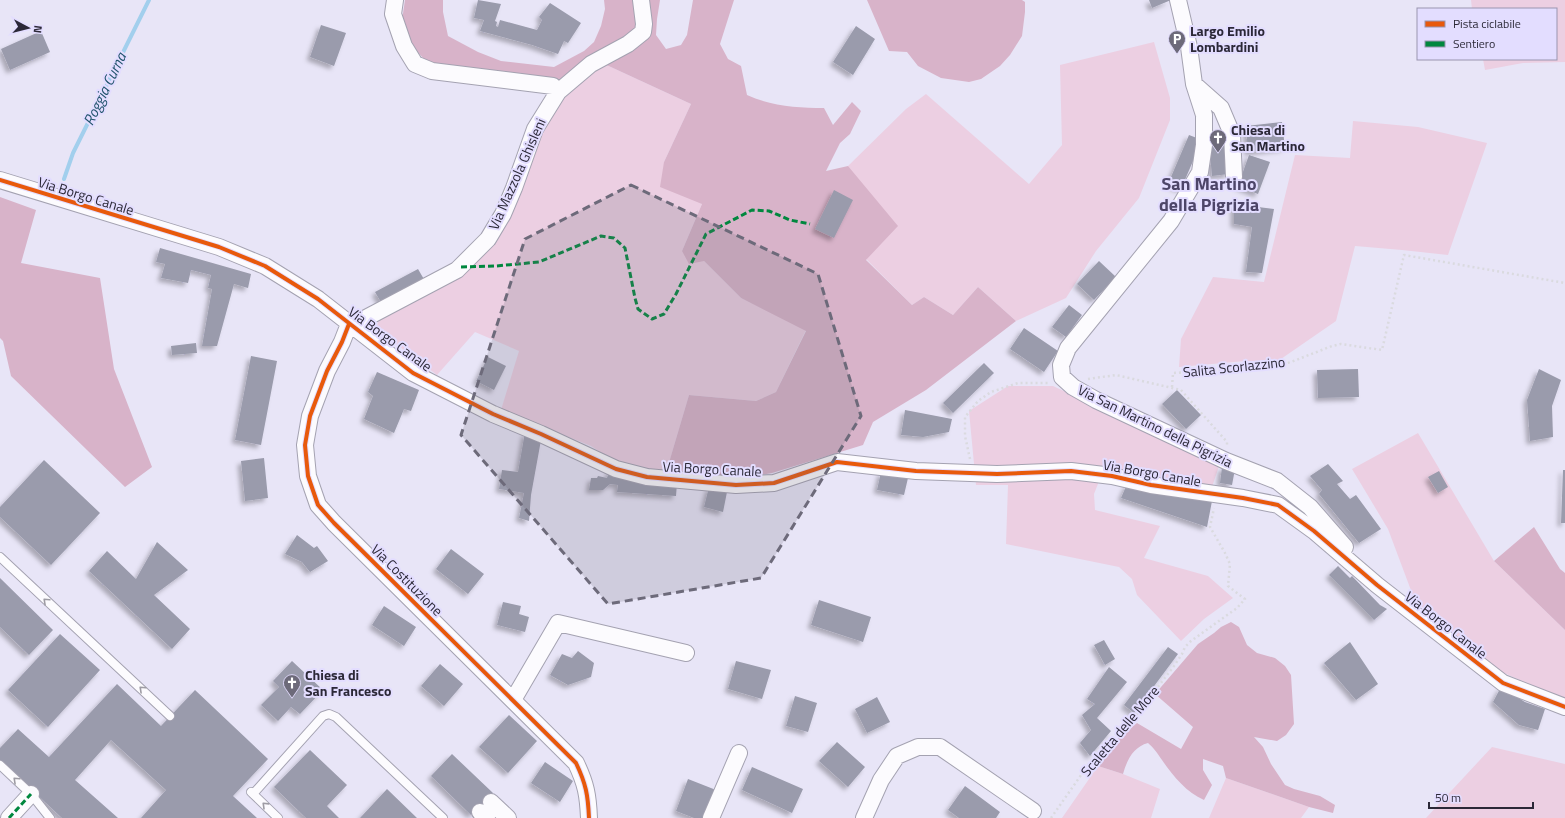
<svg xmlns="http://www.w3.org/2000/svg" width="1565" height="818" font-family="'Titillium Web',sans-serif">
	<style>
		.green { fill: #eccfe2 }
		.forest { fill: #d8b3c9 }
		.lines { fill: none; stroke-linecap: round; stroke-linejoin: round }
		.stream { stroke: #a2cfed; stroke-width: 4 }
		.building { fill: #9a9bac; filter: url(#shadow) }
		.lane-casing { stroke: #a4a2b1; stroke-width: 10 }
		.street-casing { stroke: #a4a2b1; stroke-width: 18 }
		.path { stroke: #dadadf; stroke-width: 2.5; stroke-dasharray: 2 3; stroke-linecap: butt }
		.lane { stroke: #fcfbfe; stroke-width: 8 }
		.street { stroke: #fcfbfe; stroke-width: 16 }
		.quiet { stroke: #00873e; stroke-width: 3; stroke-dasharray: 6 3; stroke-linecap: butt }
		.cycleway-casing { stroke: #e3ddff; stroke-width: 6 }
		.cycleway { stroke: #e8590c; stroke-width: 4 }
		.oneway { stroke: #9e9ca4 }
		.marked { fill: #6d6a7a; fill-opacity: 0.2; stroke: #6d6a7a; stroke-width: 3; stroke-dasharray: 8 5; stroke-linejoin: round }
		.labels { text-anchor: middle; stroke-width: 4; stroke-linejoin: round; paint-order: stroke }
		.poi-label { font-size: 14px; font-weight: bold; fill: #2b2837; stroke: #e3ddff; text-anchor: start }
		.street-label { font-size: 14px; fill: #2b2837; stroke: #e3ddff }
		.water-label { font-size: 15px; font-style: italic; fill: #20536c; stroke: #e3ddff }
		.district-label { font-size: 18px; font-weight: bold; fill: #4d4568; stroke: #e3ddff }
	</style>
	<defs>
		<filter id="shadow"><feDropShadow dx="-3.5" dy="3.5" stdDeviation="2" flood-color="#0004"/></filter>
	</defs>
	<rect width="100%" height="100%" fill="#e8e5f7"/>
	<path class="green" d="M1471,0H1565V62L1523,63L1485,70L1483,59H1556V9H1472Z
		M1154,42L1170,98V120L1139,198L1096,251L1066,298L1016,321L978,287L953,315L924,297L912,305L866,259L848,166L906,109L926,94L1029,184L1062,145L1060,65Z
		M600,62L691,104L664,162L702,204L682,251L704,261L741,298L806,330L776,392L756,401L689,395L665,476L620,465L591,446L501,410L519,351L475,332L437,375L376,329L380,316L455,277L525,167L546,126L565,92Z
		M1353,121L1418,127L1487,143L1448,255L1402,250L1355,246L1336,321L1278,361H1245L1179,367L1181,339L1213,277L1264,282L1295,155L1350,158Z
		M1008,386H1053L1183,446L1219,466L1211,490L1103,471L1094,494L1095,510L1160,526L1144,558L1208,576L1233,598L1204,619L1181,641L1137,595L1132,579L1119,567L1006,544L1008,485H976L969,411Z
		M1418,433L1494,561L1565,630V700L1497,670L1415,601L1388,529L1352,469Z
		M1492,747L1565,764V818H1426Z
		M1098,766L1123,774L1160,789L1151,818H1062Z
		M1226,778L1309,807L1301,818H1209Z"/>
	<path class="forest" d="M405,0H443V12L448,36L478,52L501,61L554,67L584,51L594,42L601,26L605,9L604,0H660L657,19L656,35L666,49L681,45L687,35L693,0H734L720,44L728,59L741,66L747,95C771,106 798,108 824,108L833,125L852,102L861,111L850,134L840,143L826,171L848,166L898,226L866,260L912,305L924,297L953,315L978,287L1016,321L926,390L873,422L863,445L772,473L729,481L665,476L689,395L756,401L776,392L806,331L741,298L704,261L689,264L682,251L702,204L660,187L664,162L691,104L600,62L565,92L427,62L400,34Z
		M867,0H1022L1025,2V12L1022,36L1010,55L1000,66L981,79L969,82L941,78L918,66L907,52L889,51Z
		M0,197L36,210L21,263L100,278L114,369L152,467L125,487L11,376L3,341L0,338Z
		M1534,527L1560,569L1565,573V630L1494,561Z
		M1231,622L1239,627L1247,645L1257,653L1275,658L1285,666L1291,675L1294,724L1286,735L1277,741L1254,737L1263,747L1271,764L1285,785L1294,789L1320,796L1335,805L1333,813L1309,807L1226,778L1223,766L1203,759V770L1212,785L1204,800C1186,792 1173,776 1162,760C1157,753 1154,748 1148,743C1133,747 1127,760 1123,774L1098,766L1110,745L1137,723L1181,749L1193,727L1155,694L1198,644L1214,633L1221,627Z"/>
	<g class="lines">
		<path class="stream" d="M64,179L73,153L149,0"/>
	</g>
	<path class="building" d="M478,0L501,4L495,21L497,22L496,26L498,27L500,20L537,30L542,20L539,17L550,3L581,23L568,43L564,41L558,54L532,45L480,31L484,20L474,18Z
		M1149,0H1171L1152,8Z
		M321,25L346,33L334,66L310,57Z
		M856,26L875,39L853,75L833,62Z
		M41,31L50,52L10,70L1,49Z
		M1282,122L1285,148L1248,152L1246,126Z
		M1225,131L1229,174L1212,176L1208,133Z
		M1189,135L1202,140L1181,189L1168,184Z
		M1249,155L1270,162L1258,194L1238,186Z
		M834,190L853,200L834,238L815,229Z
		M1234,204L1274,209L1262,273L1246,272L1252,227L1234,224Z
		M160,248L251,274L248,288L234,284L217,346H202L212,289L208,288L211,275L191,270L188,283L161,278L165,264L156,262Z
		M1099,261L1116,277L1094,300L1077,284Z
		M418,269L425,281L382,304L375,292Z
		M1069,305L1082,315L1066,337L1052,327Z
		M1024,328L1058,351L1044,372L1010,349Z
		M196,343L197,353L172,355L171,346Z
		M251,356L277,361L261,445L235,440Z
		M488,357L506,366L494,390L476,381Z
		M984,363L994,373L953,413L943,403Z
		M1358,369L1359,397L1318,398L1317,370Z
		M1539,369L1561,380L1552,406L1553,437L1530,441L1527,400Z
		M377,372L419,390L411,411L404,409L394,433L364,419L373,396L368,392Z
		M1177,390L1201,415L1186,429L1162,404Z
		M905,410L952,419L949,432L923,437L901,435Z
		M525,432L541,440L531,495L529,521L519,518L524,493L499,489L502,470L518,472Z
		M264,458L268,498L245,501L241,461Z
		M44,460L100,513L51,565L0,517V507Z
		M1328,464L1343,481L1337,484L1350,499L1356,495L1381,529L1359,543L1319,494L1322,490L1310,476Z
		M1222,467L1235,469L1232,485L1220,483Z
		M610,470L677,483L676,496L617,492L618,485L610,484L603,490H589L591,478H597L598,476L607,478Z
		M1563,470H1565V523H1561Z
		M1439,471L1448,487L1438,493L1428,477Z
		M881,472L908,478L904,495L877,490Z
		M1127,484L1212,501L1207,527L1121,498Z
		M709,487L727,492L723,512L704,507Z
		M297,535L314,548L317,546L328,561L310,572L302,562L285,554Z
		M157,542L188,570L154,595L190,629L172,649L89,571L107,551L136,579Z
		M451,549L484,574L468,594L436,569Z
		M1338,566L1350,578L1352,576L1380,605L1387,609L1374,620L1329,575Z
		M0,578L53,630L29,655L0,627Z
		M819,600L871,617L863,642L811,625Z
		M503,602L521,606L519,614L529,617L525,632L497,625Z
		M384,606L416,627L404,646L372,625Z
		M60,634L100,670L48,727L8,690Z
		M1104,640L1115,659L1105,665L1094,645Z
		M1350,642L1378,684L1356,700L1324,663Z
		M1168,647L1178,654L1134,713L1124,705Z
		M578,651L594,663L591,677L568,685L550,675L562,654L572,658Z
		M292,661L323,690L300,714L291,707L278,721L261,705L279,687L273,681Z
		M736,661L771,670L762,699L728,689Z
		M440,664L463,684L444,706L421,686Z
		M1109,667L1127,682L1097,718L1111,731L1090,756L1080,743L1091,730L1082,715L1095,704L1087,699Z
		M117,684L161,726L195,690L268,759L233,796L257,818H141L166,790L111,740L75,780L118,818H62L0,760V748L18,729L49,757Z
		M1501,687L1525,702L1545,709L1538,730L1519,725L1493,702Z
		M795,696L817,703L808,732L786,726Z
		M877,697L890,722L867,733L855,709Z
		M509,715L537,741L508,773L479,747Z
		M837,742L865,767L848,787L819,761Z
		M310,750L347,785L327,806L339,818H306L274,787Z
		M452,754L493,793L471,815L431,776Z
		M545,762L573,781L560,802L531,783Z
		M752,767L803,789L792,813L742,790Z
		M688,779L716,790L705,818H694L676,811Z
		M965,786L1000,812L996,818H959L948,810Z
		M387,789L417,818H360Z"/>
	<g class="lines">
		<g class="lane-casing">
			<path id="lane" d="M0,557L170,716
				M0,765L31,794L50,818
				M251,792L278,818
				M253,794L323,716L329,714L336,717L443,818"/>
		</g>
		<g class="street-casing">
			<path id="street" d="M1178,0L1189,47L1194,84L1204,115V145L1200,172L1171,221L1068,348L1061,365L1062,377L1073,387L1096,400L1226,461L1277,481L1310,507L1345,547
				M1195,85L1221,108L1232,134L1234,177
				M558,92L591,64L628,44L643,32L644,24L641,0
				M0,180L219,247L265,266L318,299L413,373L493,414L541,434L616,469L647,477L736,485L774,483L837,462L916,471L997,474L1071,471L1112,476L1151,485L1243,498L1278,505L1314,531L1377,585L1503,683L1565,707
				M349,324L342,342L327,371L310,416L305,445L308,476L318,505L334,523L576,763C586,784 588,795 589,818
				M349,324L364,319L457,270L488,239L503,214L514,188L535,129L558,92L553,86L432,71L415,64L404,46L393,14L395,0
				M513,700L558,623L686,653
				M491,802L508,818
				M480,812L487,818
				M9,818L31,794
				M711,818L739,753
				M864,818L881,780L897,756L918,747H940L1033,811"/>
		</g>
		<path class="path" d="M1088,379L1116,375L1181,390L1227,442V446
			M1172,387L1173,373L1240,369L1253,365L1276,366L1291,362L1332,346L1341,344L1382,350L1404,255L1565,283
			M970,459L965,436V417L978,401L991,392L1018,383H1050
			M1051,818L1093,758L1120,730L1134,718L1174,666L1182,654L1185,647L1191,641L1237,608L1245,599L1228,586L1230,564L1225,553L1210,527L1214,508"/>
		<use href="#lane" class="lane"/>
		<use href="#street" class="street"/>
		<path class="quiet" d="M461,267L496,266L539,262L601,236L614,238L625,248L635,298L638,309L652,319L664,314L676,294L706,234L752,210L769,211L790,220L810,224
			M9,818L31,794"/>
		<g class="cycleway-casing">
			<path id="cycleway" d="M0,180L219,247L265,266L318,299L413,373L493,414L541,434L616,469L647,477L736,485L774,483L837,462L916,471L997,474L1071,471L1112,476L1151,485L1243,498L1278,505L1314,531L1377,585L1503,683L1565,707
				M349,324L342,342L327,371L310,416L305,445L308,476L318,505L334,523L576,763C586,784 588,795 589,818"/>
		</g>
		<use href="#cycleway" class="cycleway"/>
	</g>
	<defs><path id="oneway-chevron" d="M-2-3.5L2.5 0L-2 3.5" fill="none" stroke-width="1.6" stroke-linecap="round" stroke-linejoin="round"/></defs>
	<g class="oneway">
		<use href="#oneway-chevron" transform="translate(46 601) rotate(-137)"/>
		<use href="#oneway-chevron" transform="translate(142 689) rotate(-137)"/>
		<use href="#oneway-chevron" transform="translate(16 780) rotate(-137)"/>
		<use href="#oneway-chevron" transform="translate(265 805) rotate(-136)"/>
	</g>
	<path class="marked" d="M631,185L818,274L861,416L761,578L608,604L461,435L525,239Z"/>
	<defs>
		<g id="parking-pin" transform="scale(0.9)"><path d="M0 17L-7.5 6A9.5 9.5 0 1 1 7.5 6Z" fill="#6d6a7a" stroke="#e3ddff"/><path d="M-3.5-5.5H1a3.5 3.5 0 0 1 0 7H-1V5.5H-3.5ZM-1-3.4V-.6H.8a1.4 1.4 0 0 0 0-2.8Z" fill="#fff"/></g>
		<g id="church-pin" transform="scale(0.9)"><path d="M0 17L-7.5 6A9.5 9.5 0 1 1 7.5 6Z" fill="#6d6a7a" stroke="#e3ddff"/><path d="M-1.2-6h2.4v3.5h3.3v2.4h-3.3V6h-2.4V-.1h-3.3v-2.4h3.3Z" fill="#fff"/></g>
	</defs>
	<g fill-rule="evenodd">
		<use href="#parking-pin" x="1177" y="39"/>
		<use href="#church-pin" x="1218" y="138"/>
		<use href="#church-pin" x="292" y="683"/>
	</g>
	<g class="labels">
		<g class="poi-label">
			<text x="1190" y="36">Largo Emilio<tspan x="1190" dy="16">Lombardini</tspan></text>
			<text x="1231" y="135">Chiesa di<tspan x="1231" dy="16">San Martino</tspan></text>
			<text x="305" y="680">Chiesa di<tspan x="305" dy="16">San Francesco</tspan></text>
		</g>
		<g class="street-label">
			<text transform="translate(517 174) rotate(-66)" y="5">Via Mazzola Ghisleni</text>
			<text transform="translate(86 196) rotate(17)" y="5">Via Borgo Canale</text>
			<text transform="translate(390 339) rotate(36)" y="5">Via Borgo Canale</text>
			<text transform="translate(1234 367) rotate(-6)" y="5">Salita Scorlazzino</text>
			<text transform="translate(1155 426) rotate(26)" y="5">Via San Martino della Pigrizia</text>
			<text transform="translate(712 469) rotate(3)" y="5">Via Borgo Canale</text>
			<text transform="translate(1152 473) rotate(10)" y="5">Via Borgo Canale</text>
			<text transform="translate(407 580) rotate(45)" y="5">Via Costituzione</text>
			<text transform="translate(1446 625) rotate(38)" y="5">Via Borgo Canale</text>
			<text transform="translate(1120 731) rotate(-50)" y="5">Scaletta delle More</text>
		</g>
		<g class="water-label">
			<text transform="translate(105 89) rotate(-64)" y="5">Roggia Curna</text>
		</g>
		<g class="district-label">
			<text x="1209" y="190">San Martino<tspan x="1209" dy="21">della Pigrizia</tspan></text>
		</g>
	</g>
	<rect x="1417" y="8" width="140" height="52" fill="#e3ddff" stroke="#9995af"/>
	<rect x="1425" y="21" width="20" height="6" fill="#e8590c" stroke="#9995af"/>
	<text x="1453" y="28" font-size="12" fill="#2b2837">Pista ciclabile</text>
	<rect x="1425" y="41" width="20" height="6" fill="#00873e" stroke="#9995af"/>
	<text x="1453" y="48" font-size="12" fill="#2b2837">Sentiero</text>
	<g transform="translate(28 28) rotate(97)" stroke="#e3ddff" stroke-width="3" paint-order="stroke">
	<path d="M0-3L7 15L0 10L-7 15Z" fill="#2b2837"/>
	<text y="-6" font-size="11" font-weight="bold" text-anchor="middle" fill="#2b2837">N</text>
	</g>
	<path d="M1429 802v6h104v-6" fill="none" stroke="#2b2837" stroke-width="2"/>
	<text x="1435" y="802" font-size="12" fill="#2b2837" stroke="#e3ddff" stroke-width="3" paint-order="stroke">50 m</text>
</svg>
